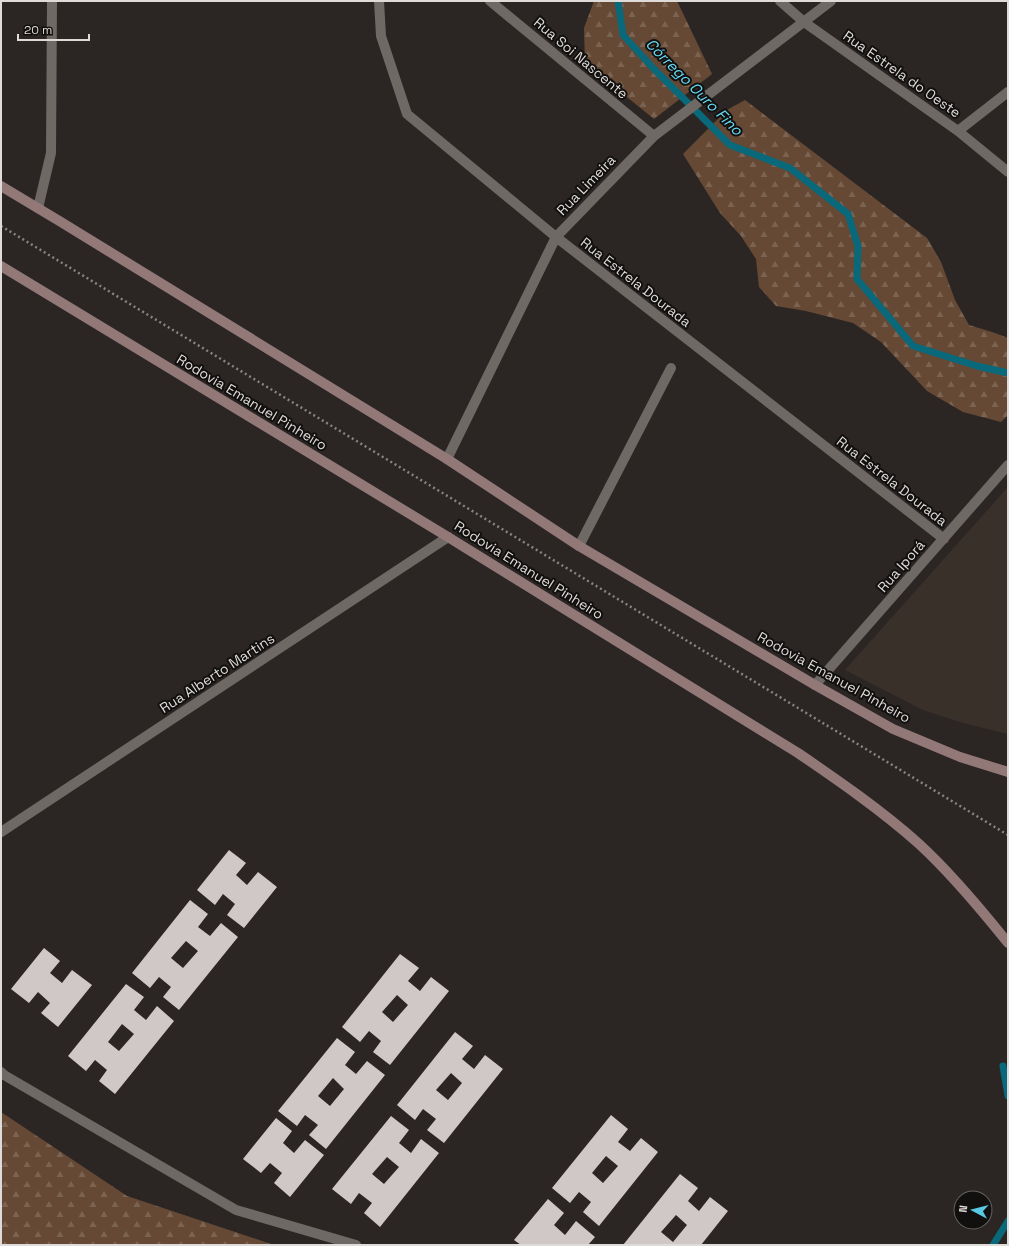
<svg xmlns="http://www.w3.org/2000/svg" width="1009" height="1246" font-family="'Space Grotesk',sans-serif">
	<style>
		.built { fill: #39302a }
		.forest { fill: url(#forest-firs) }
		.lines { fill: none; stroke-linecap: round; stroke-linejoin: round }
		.stream { stroke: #096879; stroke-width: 7 }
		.building { fill: #cfc8c7; fill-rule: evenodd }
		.path { stroke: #888482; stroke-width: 2.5; stroke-dasharray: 2 3; stroke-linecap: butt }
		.service { stroke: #6e6965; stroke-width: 10 }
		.minor { stroke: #6e6965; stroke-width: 10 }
		.secondary { stroke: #937878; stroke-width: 10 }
		.labels { text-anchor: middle; stroke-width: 4; stroke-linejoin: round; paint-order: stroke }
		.street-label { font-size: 14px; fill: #dedbd9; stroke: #12100f }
		.water-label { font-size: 15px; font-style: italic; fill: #65daf5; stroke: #12100f }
	</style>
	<defs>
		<pattern id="forest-firs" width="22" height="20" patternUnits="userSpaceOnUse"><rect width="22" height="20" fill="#664935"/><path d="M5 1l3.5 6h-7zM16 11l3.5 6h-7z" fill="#7b6352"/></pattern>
	</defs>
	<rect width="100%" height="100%" fill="#2b2624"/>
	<path class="built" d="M1008,487V734L963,723L923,710L845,670Z"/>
	<path class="forest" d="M594,1H677L712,74L654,119L585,63L584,28Z
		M745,100L927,238L941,262L955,300L969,325L995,333L1008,338V415L1001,422L963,412L927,391L881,342L853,323L806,311L776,306L759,287L756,259L741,236L720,213L683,154L727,110Z
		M1,1112L127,1196L274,1245H1Z"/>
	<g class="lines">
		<path class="stream" d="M618,1L623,35L653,68L730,145L790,168L848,214L858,246L857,279L913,346L977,366L1008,373
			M1003,1066L1008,1096
			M993,1245L1008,1221"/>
	</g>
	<path class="building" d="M229,850L246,863L236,875L247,885L258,872L277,887L244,928L227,915L235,904L223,894L215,905L197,890Z
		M190,900L208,914L198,927L210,936L221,923L238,937L179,1010L163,997L171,987L159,977L150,988L132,973ZM186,941L198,951L183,968L171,958Z
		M44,948L60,961L50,973L62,983L72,970L92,985L58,1027L41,1013L50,1003L38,992L29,1003L11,989Z
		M400,954L419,968L408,981L420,991L431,977L449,991L390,1065L373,1052L381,1041L369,1031L360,1042L342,1027ZM397,995L408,1005L393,1022L382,1012Z
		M126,984L144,997L134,1010L146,1020L157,1006L174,1021L115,1094L99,1081L107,1070L95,1060L86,1071L68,1056ZM122,1024L134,1034L119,1051L108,1042Z
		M455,1032L473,1046L462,1059L474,1069L485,1055L503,1069L444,1143L427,1130L436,1119L423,1109L415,1120L397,1105ZM451,1073L462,1083L448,1100L436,1090Z
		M337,1038L355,1052L345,1065L356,1074L367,1061L385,1075L326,1149L309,1135L318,1125L305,1115L297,1126L278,1111ZM333,1078L344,1089L330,1106L318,1096Z
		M611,1115L628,1129L618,1142L630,1151L641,1138L658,1152L599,1226L583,1212L591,1202L579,1192L570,1203L552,1188ZM606,1156L618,1166L603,1183L592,1173Z
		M391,1116L409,1130L399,1143L411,1153L421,1139L439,1153L380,1227L364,1213L372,1203L359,1193L351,1204L332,1189ZM387,1157L399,1167L384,1184L372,1174Z
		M276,1118L292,1131L283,1143L294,1153L305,1140L324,1155L290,1197L274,1183L282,1173L270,1163L261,1173L243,1159Z
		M680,1174L698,1188L688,1201L699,1211L710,1197L728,1211L701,1245H623ZM676,1215L687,1225L673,1242L661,1232Z
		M548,1199L564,1213L554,1225L565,1235L576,1221L595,1237L588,1245H543L541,1244L540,1245H521L514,1240Z"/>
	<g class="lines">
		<path class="path" d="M1,226L1008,835"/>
		<path class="service" d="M579,546L671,368
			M1,1072L4,1075L236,1210L356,1245"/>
		<path class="minor" d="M379,1L381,36L407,114L556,237L944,539
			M490,1L654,136
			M780,1L804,22L958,131L1008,172
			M958,131L1008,92
			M38,208L51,153L52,1
			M447,459L556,237L654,136L831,1
			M815,685L1008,465
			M1,832L448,537"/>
		<path class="secondary" d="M1,186L61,222L447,459L579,546L815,685L893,729L960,757L1008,772
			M1,266L448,537L798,753C839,781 881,810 918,843C951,873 980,908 1008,943"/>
	</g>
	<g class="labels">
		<g class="street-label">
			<text transform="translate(581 58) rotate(40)" y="5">Rua Soi Nascente</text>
			<text transform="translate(902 74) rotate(35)" y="5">Rua Estrela do Oeste</text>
			<text transform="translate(586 185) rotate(-46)" y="5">Rua Limeira</text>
			<text transform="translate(636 282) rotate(38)" y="5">Rua Estrela Dourada</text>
			<text transform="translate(252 402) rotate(31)" y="5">Rodovia Emanuel Pinheiro</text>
			<text transform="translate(892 481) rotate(38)" y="5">Rua Estrela Dourada</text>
			<text transform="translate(901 566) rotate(-49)" y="5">Rua Iporá</text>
			<text transform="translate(529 570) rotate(32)" y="5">Rodovia Emanuel Pinheiro</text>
			<text transform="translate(217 673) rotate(-33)" y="5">Rua Alberto Martins</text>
			<text transform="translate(834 677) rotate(29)" y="5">Rodovia Emanuel Pinheiro</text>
		</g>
		<g class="water-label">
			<text transform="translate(694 87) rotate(45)" y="5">Córrego Ouro Fino</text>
		</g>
	</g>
	<rect width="1009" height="1246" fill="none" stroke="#dedbd9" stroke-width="4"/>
	<g transform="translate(973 1210) rotate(277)"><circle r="19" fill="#12100f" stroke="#646160"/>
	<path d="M0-3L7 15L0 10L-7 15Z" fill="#57c9e2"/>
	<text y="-6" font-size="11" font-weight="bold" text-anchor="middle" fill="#dedbd9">N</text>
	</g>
	<path d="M18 34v6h71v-6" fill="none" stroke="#dedbd9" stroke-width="2"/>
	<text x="24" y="34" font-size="12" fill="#dedbd9" stroke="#12100f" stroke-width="3" paint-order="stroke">20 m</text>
</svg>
